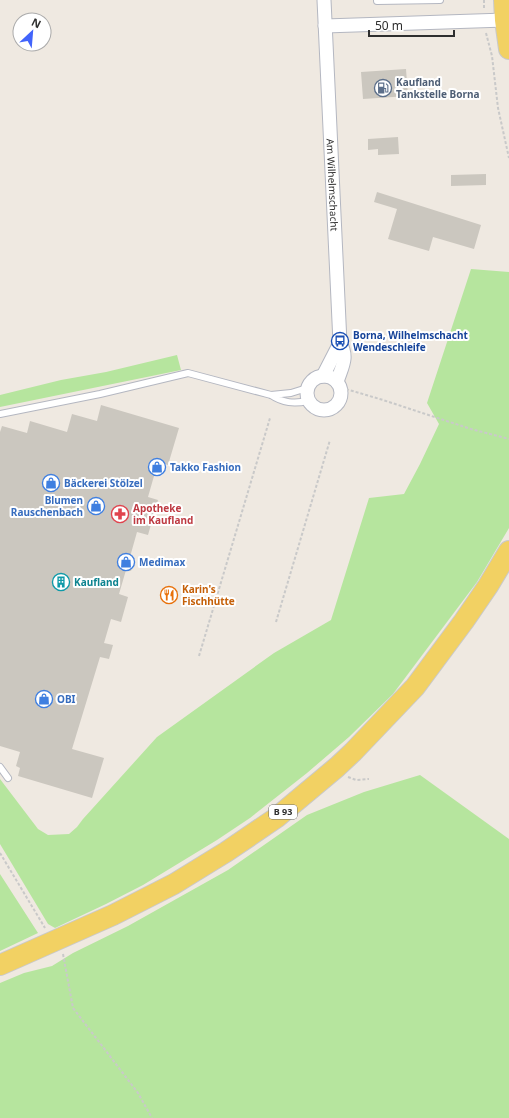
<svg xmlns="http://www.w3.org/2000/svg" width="509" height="1118" font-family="'Noto Sans',sans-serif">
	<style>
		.green { fill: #b6e59e }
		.building { fill: #cbc7bf }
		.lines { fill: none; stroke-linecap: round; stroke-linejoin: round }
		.service-casing { stroke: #b4b7c1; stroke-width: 8 }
		.minor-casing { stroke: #b4b7c1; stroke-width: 15 }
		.primary-casing { stroke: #c9c9c9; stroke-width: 22 }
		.path { stroke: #c9c9c9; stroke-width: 2; stroke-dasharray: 3 2; stroke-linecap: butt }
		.service { stroke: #fff; stroke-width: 6 }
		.minor { stroke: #fff; stroke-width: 13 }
		.primary { stroke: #f2d163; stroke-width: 20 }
		.labels { text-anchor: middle; stroke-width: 4; stroke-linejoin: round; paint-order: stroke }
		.shield { fill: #fff; stroke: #6d6d6d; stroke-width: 1 }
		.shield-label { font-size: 9px; font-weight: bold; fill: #2e2e2e }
		.service-label { font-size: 10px; font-weight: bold; fill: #4e5e75; stroke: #fff; text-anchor: start }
		.street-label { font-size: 10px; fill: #2e2e2e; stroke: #fff }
		.transit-label { font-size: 10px; font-weight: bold; fill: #164399; stroke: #fff; text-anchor: start }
		.shop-label { font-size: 10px; font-weight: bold; fill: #366cbe; stroke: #fff; text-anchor: start }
		.health-label { font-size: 10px; font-weight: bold; fill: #be3a42; stroke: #fff; text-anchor: start }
		.culture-label { font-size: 10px; font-weight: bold; fill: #0d838f; stroke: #fff; text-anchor: start }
		.food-label { font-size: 10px; font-weight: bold; fill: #c56008; stroke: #fff; text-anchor: start }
	</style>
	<rect width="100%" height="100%" fill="#efe9e1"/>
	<path class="green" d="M471,269L509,272V528L477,582L393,694L349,737L307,773L250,818L217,840L143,885L106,904L55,928L48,924L0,844V779L38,829L48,835L69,834L77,827L83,819L157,737L274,653L331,620L369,498L404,494L420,464L439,424L427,403L450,333Z
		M177,355L181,370L0,407V395L61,380L106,372Z
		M420,775L509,839V1118H0V983L24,973L52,966L73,953L128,926L228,870L307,815L364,792Z
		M0,874L38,933L0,951Z"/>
	<path class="building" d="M406,69L408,96L363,99L361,72Z
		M398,137L399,154L378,155V149L368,150V139Z
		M486,174V185L451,186V175Z
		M377,192L481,225L474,249L433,237L429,251L388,239L397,209L374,202Z
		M101,405L179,428L168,465L158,462L148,497L158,500L148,535L137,532L130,557L135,558L131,571L126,570L119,594L128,597L121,622L111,619L104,643L113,645L109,659L100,657L72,749L104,758L92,798L18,776L20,768L16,766L20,752L0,746V432L2,426L27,433L30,421L67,432L72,414L97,421Z
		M165,587L178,591L174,603L161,599Z"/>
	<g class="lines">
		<g class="service-casing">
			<path id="service" d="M377,1L440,0
				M271,395L291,393L307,388
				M0,414L100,394L188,373L271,395C283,403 294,404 308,401
				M0,767L8,778"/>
		</g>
		<g class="minor-casing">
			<g id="minor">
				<path id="s1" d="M324,0L340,343C349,358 341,368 337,382"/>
				<path d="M325,26L505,20"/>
				<circle cx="324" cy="393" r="17"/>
				<path d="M323,376L340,343"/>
			</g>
		</g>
		<g class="primary-casing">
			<path id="primary" d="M504,0L505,20L509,49
				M0,965L113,915L174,884L226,852L276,818L337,767L353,752L415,687L464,621L488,586L509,551"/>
		</g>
		<path class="path" d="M484,0V9
			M486,33L492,56L498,108L509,158
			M346,389L383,400L471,429L509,439
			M276,622L330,440
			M199,656L270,418
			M348,777L356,780L369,779
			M0,853L45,928
			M63,954L73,1008L106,1051L138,1093L152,1118"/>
		<use href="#service" class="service"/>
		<use href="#minor" class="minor"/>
		<use href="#primary" class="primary"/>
	</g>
	<defs>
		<g id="fuel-ring" transform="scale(0.9)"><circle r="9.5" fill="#fff" stroke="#5c6f8a" stroke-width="1.5"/><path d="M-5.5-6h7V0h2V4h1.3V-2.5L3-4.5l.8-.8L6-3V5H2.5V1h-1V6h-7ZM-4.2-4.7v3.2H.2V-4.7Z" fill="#5c6f8a"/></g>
		<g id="bus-ring" transform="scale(0.9)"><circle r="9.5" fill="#fff" stroke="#1a4fb4" stroke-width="1.5"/><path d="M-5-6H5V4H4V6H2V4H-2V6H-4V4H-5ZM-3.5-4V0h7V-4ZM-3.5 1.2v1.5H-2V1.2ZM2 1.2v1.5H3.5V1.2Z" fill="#1a4fb4"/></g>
		<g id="shop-ring" transform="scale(0.9)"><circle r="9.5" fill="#fff" stroke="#3f7fe0" stroke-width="1.5"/><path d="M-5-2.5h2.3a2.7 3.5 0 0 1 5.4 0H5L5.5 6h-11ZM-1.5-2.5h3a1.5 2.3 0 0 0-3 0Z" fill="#3f7fe0"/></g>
		<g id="pharmacy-ring" transform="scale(0.9)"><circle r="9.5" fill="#fff" stroke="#e0444e" stroke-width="1.5"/><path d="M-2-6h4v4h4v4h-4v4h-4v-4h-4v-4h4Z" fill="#e0444e"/></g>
		<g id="building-ring" transform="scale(0.9)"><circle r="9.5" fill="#fff" stroke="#0f9aa8" stroke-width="1.5"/><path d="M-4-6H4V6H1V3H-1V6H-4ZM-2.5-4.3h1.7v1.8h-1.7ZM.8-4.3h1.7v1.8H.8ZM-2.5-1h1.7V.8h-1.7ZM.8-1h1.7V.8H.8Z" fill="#0f9aa8"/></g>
		<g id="restaurant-ring" transform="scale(0.9)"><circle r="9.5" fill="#fff" stroke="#e8710a" stroke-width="1.5"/><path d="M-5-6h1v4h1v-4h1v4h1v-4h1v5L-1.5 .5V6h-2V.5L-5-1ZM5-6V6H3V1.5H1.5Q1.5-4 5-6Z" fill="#e8710a"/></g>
	</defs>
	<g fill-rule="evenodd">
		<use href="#fuel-ring" x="383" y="88"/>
		<use href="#bus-ring" x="340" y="341"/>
		<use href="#shop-ring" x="157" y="467"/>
		<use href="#shop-ring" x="51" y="483"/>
		<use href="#shop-ring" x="96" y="506"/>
		<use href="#pharmacy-ring" x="120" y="514"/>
		<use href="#shop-ring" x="126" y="562"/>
		<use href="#building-ring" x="61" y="582"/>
		<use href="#restaurant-ring" x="169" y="595"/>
		<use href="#shop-ring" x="44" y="699"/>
	</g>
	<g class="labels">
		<rect class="shield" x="269" y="805" width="28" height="14" rx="3"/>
		<g class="shield-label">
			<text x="283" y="815">B 93</text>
		</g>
		<g class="service-label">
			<text x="396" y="86">Kaufland<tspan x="396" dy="12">Tankstelle Borna</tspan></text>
		</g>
		<g class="street-label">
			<text dy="4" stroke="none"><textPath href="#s1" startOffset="185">Am Wilhelmschacht</textPath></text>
		</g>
		<g class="transit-label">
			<text x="353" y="339">Borna, Wilhelmschacht<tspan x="353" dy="12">Wendeschleife</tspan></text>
		</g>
		<g class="shop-label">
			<text x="170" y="471">Takko Fashion</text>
			<text x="64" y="487">Bäckerei Stölzel</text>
			<text x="83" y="504" text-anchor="end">Blumen<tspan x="83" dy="12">Rauschenbach</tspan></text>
			<text x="139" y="566">Medimax</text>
			<text x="57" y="703">OBI</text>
		</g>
		<g class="health-label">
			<text x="133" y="512">Apotheke<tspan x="133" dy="12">im Kaufland</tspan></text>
		</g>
		<g class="culture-label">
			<text x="74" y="586">Kaufland</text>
		</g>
		<g class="food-label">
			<text x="182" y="593">Karin's<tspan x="182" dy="12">Fischhütte</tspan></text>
		</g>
	</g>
	<g transform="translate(32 32) rotate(26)"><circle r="19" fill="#ffffff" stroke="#ababab"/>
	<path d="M0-3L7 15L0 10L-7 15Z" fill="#4264fb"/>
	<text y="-6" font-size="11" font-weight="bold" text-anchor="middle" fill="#2e2e2e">N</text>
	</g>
	<path d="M369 30v6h85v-6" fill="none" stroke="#2e2e2e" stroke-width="2"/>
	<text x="375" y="30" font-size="12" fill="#2e2e2e" stroke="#ffffff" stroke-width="3" paint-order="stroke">50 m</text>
</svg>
